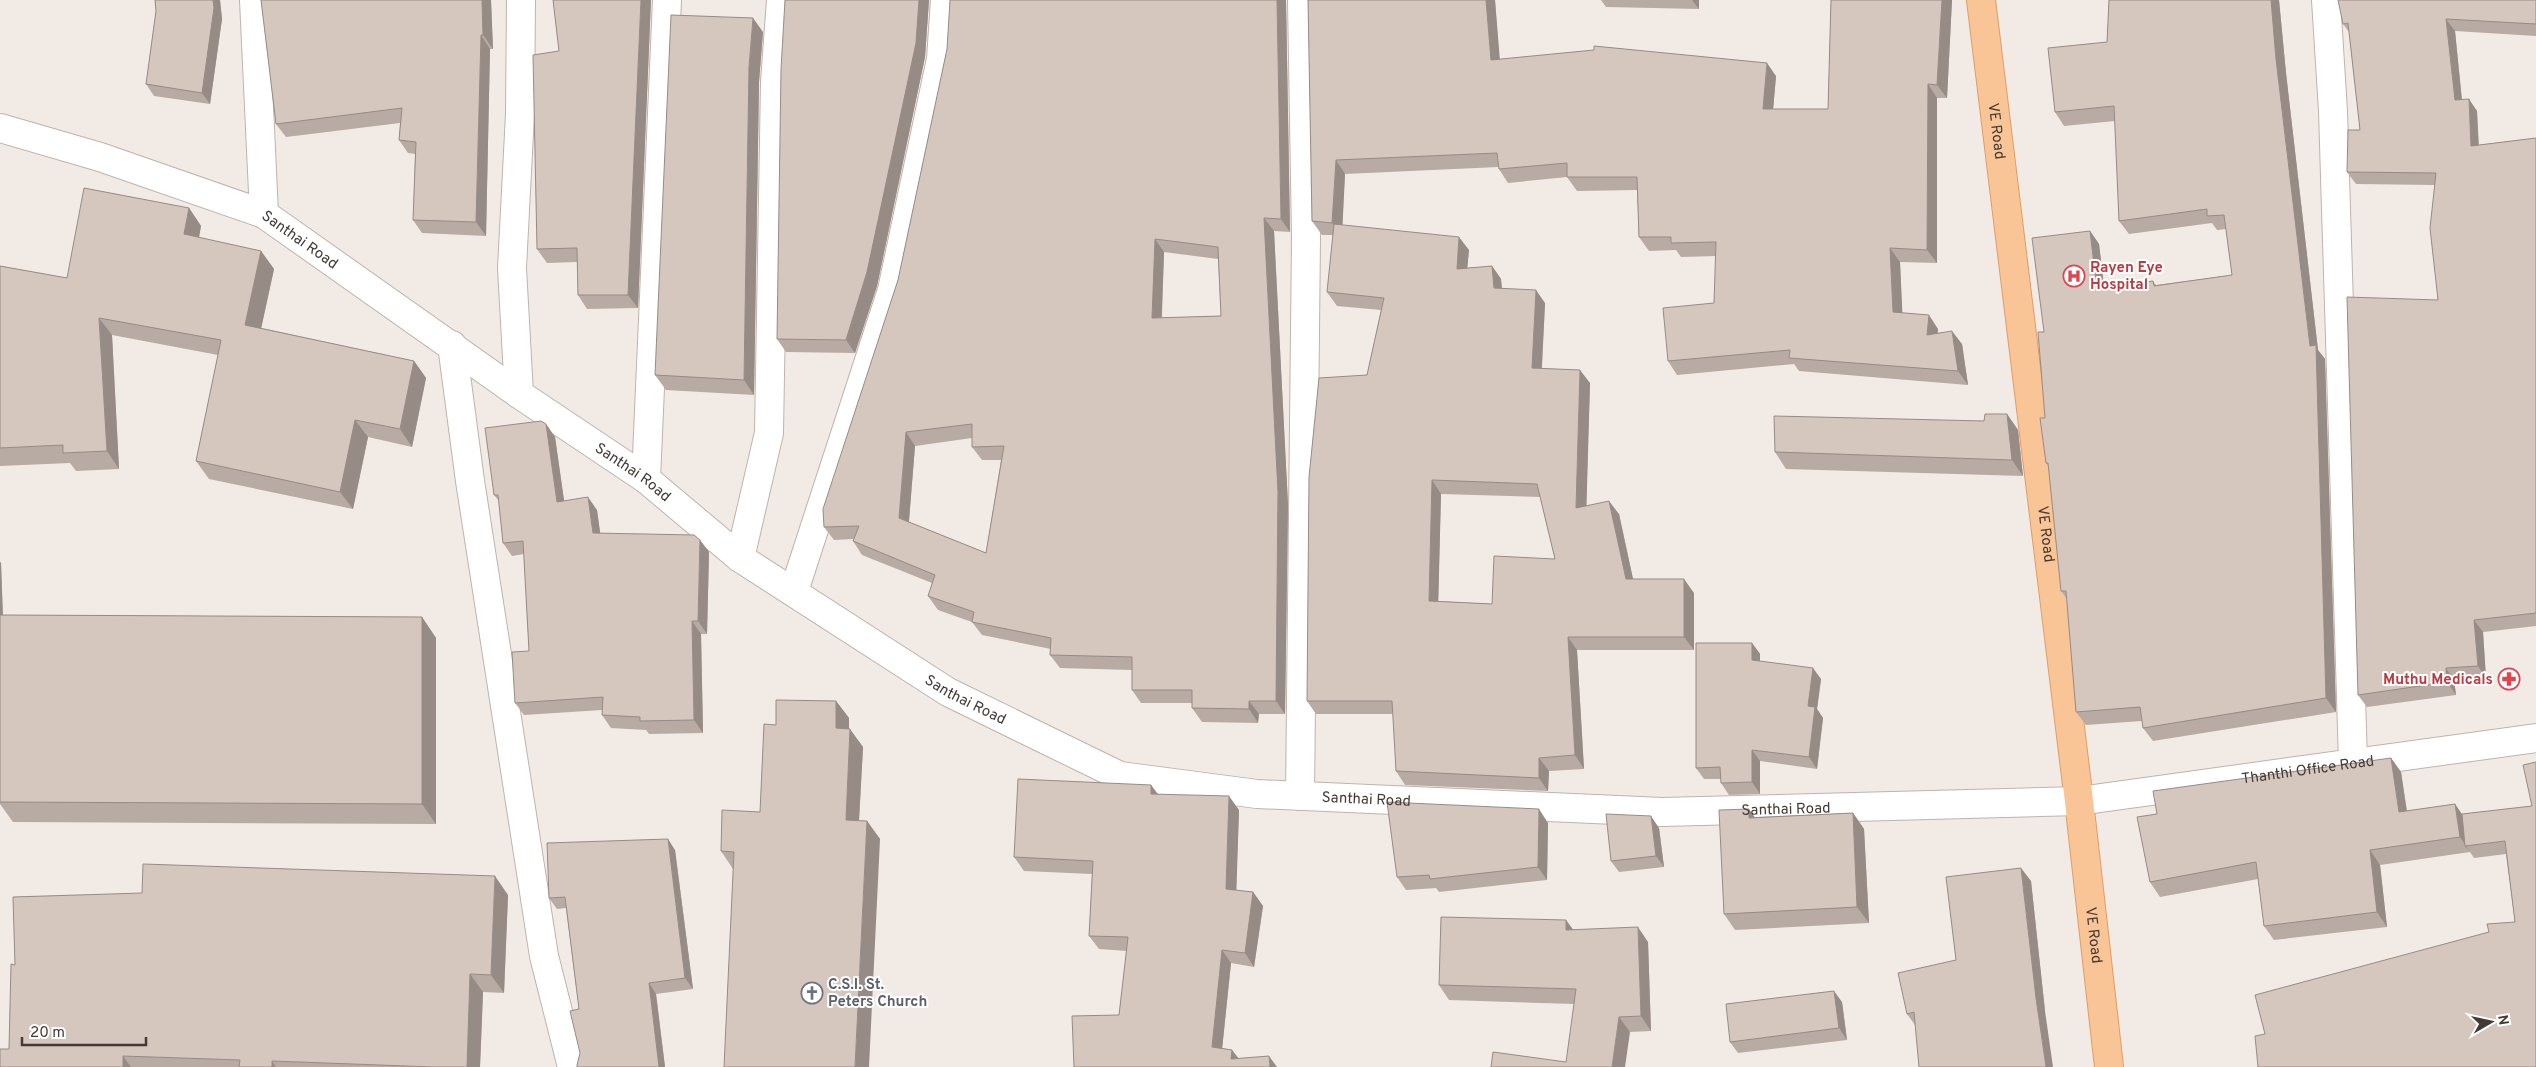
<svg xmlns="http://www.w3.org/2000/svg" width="2536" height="1067" font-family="Overpass,sans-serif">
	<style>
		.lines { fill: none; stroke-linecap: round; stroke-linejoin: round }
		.minor-casing { stroke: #c0b3ab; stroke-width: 30 }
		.major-casing { stroke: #de9d67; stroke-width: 30 }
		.minor { stroke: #fff; stroke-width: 28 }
		.major { stroke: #fac596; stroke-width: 28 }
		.wall { fill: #b8aba3; fill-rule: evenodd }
		.shaded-wall { fill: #968b85 }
		.building { fill: #d6c7be; stroke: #968b85; fill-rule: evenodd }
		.labels { text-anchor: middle; stroke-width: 4; stroke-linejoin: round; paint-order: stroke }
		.street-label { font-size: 15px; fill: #443a35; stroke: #fff }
		.health-label { font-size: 15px; font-weight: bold; fill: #be3a42; stroke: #fff; text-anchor: start }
		.worship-label { font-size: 15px; font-weight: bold; fill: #5b616d; stroke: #fff; text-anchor: start }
	</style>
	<rect width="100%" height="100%" fill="#f2ebe5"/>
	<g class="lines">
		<g class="minor-casing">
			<g id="minor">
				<path d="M254,0L264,214"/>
				<path d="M2326,0L2333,111L2353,762"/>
				<path id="s1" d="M0,128L100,157L264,214L519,394L646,479L740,558L948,692L1120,776L1257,794L1662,812L2079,801L2536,738"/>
				<path d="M452,345L470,481L544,956L572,1067"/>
				<path d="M519,394L512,268L520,114L521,0"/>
				<path d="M646,479L667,0"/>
				<path d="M740,558L769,433L775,82L781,0"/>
				<path d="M794,591L892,290L941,59L945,0"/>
				<path d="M1300,796L1306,238L1302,0"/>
			</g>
		</g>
		<g class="major-casing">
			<g id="major">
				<path id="s2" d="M1981,0L2079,801L2109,1067"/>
			</g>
		</g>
		<use href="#minor" class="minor"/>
		<use href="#major" class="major"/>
	</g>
	<path class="wall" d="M155,0H220L222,19L210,104L154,96L146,84L156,11Z
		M261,0H491L493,49H490L486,236L422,233L413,220L415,154L408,153L399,140L400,123L286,137L276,124Z
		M553,0H651L638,308L587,309L578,295L577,262L547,263L537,249L559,51Z
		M785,0H929L925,57L877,286L855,353L786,352L777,339Z
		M1286,0L1290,232L1274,231L1288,505L1285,714H1259L1258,723L1202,722L1192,708V703H1141L1132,690V670L1060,668L1050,655L1051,649L982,635L972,622L938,610L928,596L932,583L862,555L853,541L854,539L834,540L824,527L898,280L947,49ZM1164,252L1218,259L1221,316L1162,318ZM972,438V447L982,460H1001L986,553L909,522L915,446Z
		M1308,0H1495L1499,59L1776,76L1773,109H1828L1831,0H1952L1947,98H1937V263L1900,262L1902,313L1938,329V333L1962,344L1968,385L1799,371L1794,364L1677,375L1668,361L1714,303L1716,256L1681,257L1676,250L1649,251L1639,237L1637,190L1577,191L1567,177L1508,183L1499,169L1498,167L1345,174L1342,225L1469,250L1467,268L1492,266L1501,279L1502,289L1545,303L1542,368L1590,383L1586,506L1619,514L1633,579L1694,593V650H1577L1584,769L1549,771L1548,791L1405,785L1396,771L1393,714H1316L1307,701L1367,375L1381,310L1337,306L1327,292L1333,235H1322L1312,221ZM1441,494L1540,497L1555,559L1492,604L1438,601Z
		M1601,0H1699V9L1606,7Z
		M2109,0H2279L2286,73L2318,350L2325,359L2336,712L2153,741L2143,728L2142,721L2086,725L2076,712L2067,599L2061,591L2049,467L2046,463L2044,332L2090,231L2099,244L2104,288L2153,281L2156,285L2232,275L2226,229L2217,230L2212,223L2129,234L2119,221L2115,121L2064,126L2055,112L2107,42Z
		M2536,0V36L2455,31L2462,99L2477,111L2479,145L2536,138V626L2483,632L2486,678L2454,680L2456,695L2367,707L2358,695L2438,300L2435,185L2356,184L2347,172L2360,130L2349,32L2343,24Z
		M763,32L759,82L754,395L666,390L655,375Z
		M189,208L201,226L199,238L261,251L274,269L261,328L414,361L426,378L412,447L368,437L353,509L209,479L196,461L218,355L112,335L119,469L76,471L70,463L0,466V266L67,278Z
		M2007,414L2018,430L2023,476L1786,469L1775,452L1984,421Z
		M546,424L555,437L564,501L597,510L600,533L700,540L709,552L707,634H701L703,733L649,734L646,730L611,728L602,715V710L524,715L515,703L529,651L524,554L512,556L503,543L499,501L494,495Z
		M0,562L1,563L3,615L422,617L436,638V824L13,822L0,804Z
		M1752,643L1760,654V661L1821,679L1817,709L1823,718L1817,769L1760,761V794L1729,795L1721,783V779H1704L1696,768Z
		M836,701L849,718V729L863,747L859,821H867L880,839L733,869L721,851L760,812L776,725Z
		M2391,758L2401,772L2407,811L2455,804L2462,814L2532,806L2536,762V1067L2265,1034L2489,932L2515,922L2506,854L2474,858L2470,852L2380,865L2387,927L2274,940L2264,926L2258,879L2160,897L2150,882L2157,814Z
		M1151,785L1158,794L1239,810L1236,890L1253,892L1263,906L1254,967L1231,963L1222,1048L1232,1050L1238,1058L1277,1067H1074L1119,1015L1127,951L1099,949L1089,936L1092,874L1024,871L1014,857Z
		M1853,813L1864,829L1869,923L1735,930L1724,914L1755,817Z
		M1548,823L1547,880L1439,892L1436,888L1406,890L1397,877Z
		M1659,828L1664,867L1619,872L1611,861Z
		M675,850L693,989L656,994L665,1067H577L580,1053L579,1009L566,908L557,909L549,898Z
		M2031,881L2045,1011L1915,1025L1907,1014L1956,960Z
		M508,895L504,993L483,992L480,1067H0L9,1049L15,965Z
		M1566,920L1573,930L1648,942L1651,1031L1630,1032L1574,1004L1449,1000L1439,985Z
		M1842,1002L1847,1040L1738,1053L1730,1042Z"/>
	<path class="shaded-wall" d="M213,0H220L222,19L210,104L202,93Z
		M482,0H491L493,49L483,35Z
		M641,0H651L638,308L628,295Z
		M919,0H929L925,57L877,286L855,353L846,340Z
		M1277,0H1286L1290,232L1281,219Z
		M1486,0H1495L1501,73L1491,60Z
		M1692,0H1699V9Z
		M1942,0H1952L1947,98L1937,85Z
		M2271,0H2279L2286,73L2318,350L2325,359L2336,712L2326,698L2310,346L2276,59Z
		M753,18L763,32L759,82L754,395L744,380L749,67Z
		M2446,19L2455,31L2463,112L2455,100Z
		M481,35L490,49L486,236L476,222Z
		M1767,63L1776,76L1772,123L1763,109Z
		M1928,84L1937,98V263L1927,250Z
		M2469,99L2477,111L2479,158L2471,146Z
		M1336,160L1345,174L1342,236L1332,223Z
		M189,208L201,226L196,252L184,234Z
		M1264,218L1274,231L1288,505L1285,714L1276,701Z
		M2090,231L2099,244L2106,302L2097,289Z
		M1459,237L1469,250L1466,282L1457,269Z
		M1155,239L1164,252L1161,332L1152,318Z
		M1890,248L1900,262L1903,326L1893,312Z
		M261,251L274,269L258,343L245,325Z
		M1492,266L1501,279L1503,302L1494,288Z
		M1536,290L1545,303L1541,381L1532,368Z
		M1929,315L1938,329L1936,348L1927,335Z
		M99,318L112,335L119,469L107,451Z
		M1952,331L1962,344L1968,385L1958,371Z
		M414,361L426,378L412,447L400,429Z
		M1580,370L1590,383L1586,522L1576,508Z
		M2007,414L2018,430L2023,476L2012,460Z
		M355,420L368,437L353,509L340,492Z
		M546,424L555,437L566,514L557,502Z
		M906,432L915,446L908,532L899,518Z
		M1432,480L1441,494L1438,614L1429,601Z
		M588,497L597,510L602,546L593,533Z
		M1609,501L1619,514L1636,593L1626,579Z
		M700,540L709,552L707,634L698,621Z
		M0,562L1,563L3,622L0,618Z
		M1684,579L1694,593V650L1684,637Z
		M422,617L436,638V824L422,804Z
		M2474,620L2483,632L2486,678L2478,666Z
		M692,621L701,634L703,733L694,720Z
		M1568,637L1577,650L1584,769L1575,755Z
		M1752,643L1760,654V671L1752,660Z
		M1813,668L1821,679L1817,709L1823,718L1817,769L1809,757L1808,706Z
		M2446,668L2454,680L2456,695L2447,682Z
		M836,701L849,718V746L836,728Z
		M1249,701L1259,714L1258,723L1249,709Z
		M850,729L863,747L858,838L846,820Z
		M1752,750L1760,761V794L1752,782Z
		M1539,758L1549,771L1548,791L1539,778Z
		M2391,758L2401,772L2409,827L2399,812Z
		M1151,785L1161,799L1151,794Z
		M1229,796L1239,810L1236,902L1226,889Z
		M2455,804L2465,819V846L2470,852L2460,837Z
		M1539,809L1548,823L1547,880L1538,867Z
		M1749,809L1760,825L1749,818Z
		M1853,813L1864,829L1869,923L1857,907Z
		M1651,816L1659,828L1664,867L1656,856Z
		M867,821L880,839L869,1067H855Z
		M668,839L675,850L693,989L685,978Z
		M2370,850L2380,865L2387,927L2377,912Z
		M2021,868L2031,881L2045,1011L2053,1067H2046L2036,998Z
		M495,876L508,895L504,993L491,975Z
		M1253,892L1263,906L1254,967L1245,953Z
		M1566,920L1577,935L1566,930Z
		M1638,927L1648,942L1651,1031L1641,1016Z
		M1222,950L1231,963L1221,1060L1212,1047Z
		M470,974L483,992L480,1067H467Z
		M649,983L656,994L665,1067H659Z
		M1834,991L1842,1002L1847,1040L1839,1028Z
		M1619,1017L1630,1032L1625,1067H1612Z
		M1232,1050L1242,1063L1231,1059Z
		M123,1056L131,1067H123Z
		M1269,1056L1277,1067H1270Z
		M272,1061L276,1067H272Z"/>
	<path class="building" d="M155,0H213L214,8L202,93L146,84L156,11Z
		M261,0H482L483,35H481L476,222L413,220L416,142L399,140L402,108L276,124Z
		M553,0H641L628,295H578L577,248L537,249L533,55L559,51Z
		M785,0H919L916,43L867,272L846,340L777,339L781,69Z
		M950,0H1277L1281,219L1264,218L1278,492L1276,701H1249V709L1192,708V690H1132V657L1050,655L1051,638L972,622L974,612L928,596L935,575L853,541L859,526L824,527L823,509L898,280L947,49ZM1155,239L1218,247L1221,316L1152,318ZM972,424V447L1004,446L986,553L899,518L906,432Z
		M1308,0H1486L1491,60L1594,50V46L1767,63L1763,109H1828L1831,0H1942L1937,85L1928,84L1927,250L1890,248L1893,312L1929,315L1927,335L1952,331L1958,371L1789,358L1790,350L1668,361L1663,308L1714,303L1716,242L1671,243V237H1639L1637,177H1567V163L1499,169L1497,153L1336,160L1332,223L1312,221Z
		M2109,0H2271L2276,59L2310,346L2316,345L2326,698L2143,728L2140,707L2076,712L2066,591H2061L2048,463H2046L2040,418H2045L2038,332H2044L2032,238L2090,231L2097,289L2153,281L2154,286L2232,275L2224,215L2207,216V209L2119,221L2114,106L2055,112L2048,48L2107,42Z
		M2338,0H2536V24L2446,19L2455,100L2469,99L2471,146L2536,138V613L2474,620L2478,666L2446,668L2447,682L2358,695L2347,297L2438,300L2430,228L2436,173L2347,172L2348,130H2360L2348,23L2343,24Z
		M671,15L753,18L749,67L744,380L655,375Z
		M84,188L189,208L184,234L261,251L245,325L414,361L400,429L355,420L340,492L196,461L221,340L99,318L107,451L63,453V445L0,448V266L67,278Z
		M1334,224L1459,237L1457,269L1492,266L1494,288L1536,290L1532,368L1580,370L1576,508L1609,501L1626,579H1684V637H1568L1575,755L1539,758V778L1396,771L1392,701H1307L1309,477L1319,378L1367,375L1384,298L1327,292ZM1432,480L1537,484L1555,559L1494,556L1492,604L1429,601Z
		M1985,414H2007L2012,460L1775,452L1774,416L1984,421Z
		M541,421L546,424L557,502L588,497L593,533L694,535L700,540L698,621H692L694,720L640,721V717L602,715L603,697L515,703L512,652L529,651L523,541L503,543L498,495H494L485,428Z
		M0,615L422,617V804L0,802Z
		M1696,643H1752V660L1813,668L1808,706L1815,707L1809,757L1752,750V782L1721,783L1720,767L1696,768Z
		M776,700L836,701V728L850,729L846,820L867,821L855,1067H724L734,852L721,851L722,810L760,812L764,724L776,725Z
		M2391,758L2399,812L2455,804L2460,837L2370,850L2377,912L2264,926L2256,862L2150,882L2137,817L2157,814L2153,791Z
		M2536,762V1067H2258L2255,1036L2265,1034L2255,995L2489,932L2487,924L2515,922L2505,841L2465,846L2462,814L2532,806L2523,765Z
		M1018,779L1151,785V794L1229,796L1226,889L1253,892L1245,953L1222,950L1212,1047L1232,1050L1231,1059L1269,1056L1270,1067H1074L1072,1016L1119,1015L1128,937L1089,936L1093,861L1014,857Z
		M1387,802L1539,809L1538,867L1430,879L1429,875L1397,877Z
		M1749,809V818L1853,813L1857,907L1724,914L1719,810Z
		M1606,814L1651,816L1656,856L1611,861Z
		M668,839L685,978L649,983L659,1067H577V1065L580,1053L570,1011L579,1009L565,897L549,898L547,843Z
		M143,864L495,876L491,975L470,974L467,1067H433L272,1061V1067H239L240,1060L123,1056V1067H0V1049H9L11,964L15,965L13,897L142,893Z
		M2021,868L2036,998L2046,1067H1919L1914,1012L1907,1014L1898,973L1956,960L1946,877Z
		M1441,917L1566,920V930L1638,927L1641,1016L1619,1017L1612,1067H1491L1493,1052L1566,1062L1576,989L1439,985Z
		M1834,991L1839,1028L1730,1042L1726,1004Z"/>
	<defs>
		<g id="hospital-ring" transform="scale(1.125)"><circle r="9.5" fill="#fff" stroke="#e0444e" stroke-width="1.5"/><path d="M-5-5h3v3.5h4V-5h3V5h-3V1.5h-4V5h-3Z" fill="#e0444e"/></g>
		<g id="pharmacy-ring" transform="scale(1.125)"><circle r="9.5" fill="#fff" stroke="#e0444e" stroke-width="1.5"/><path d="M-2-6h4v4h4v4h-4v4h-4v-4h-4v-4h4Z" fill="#e0444e"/></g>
		<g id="church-ring" transform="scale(1.125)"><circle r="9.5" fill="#fff" stroke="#6b7280" stroke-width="1.5"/><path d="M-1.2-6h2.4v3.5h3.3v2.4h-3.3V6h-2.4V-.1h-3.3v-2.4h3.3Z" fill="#6b7280"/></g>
	</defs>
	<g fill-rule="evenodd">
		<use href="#hospital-ring" x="2074" y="276"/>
		<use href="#pharmacy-ring" x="2509" y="679"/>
		<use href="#church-ring" x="812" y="993"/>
	</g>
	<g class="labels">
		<g class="street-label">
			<text dy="5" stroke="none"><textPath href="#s2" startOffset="132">VE Road</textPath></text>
			<text dy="5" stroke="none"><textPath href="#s1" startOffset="322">Santhai Road</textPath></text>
			<text dy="5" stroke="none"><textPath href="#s1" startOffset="728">Santhai Road</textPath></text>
			<text dy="5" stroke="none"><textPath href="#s2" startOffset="538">VE Road</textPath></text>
			<text dy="5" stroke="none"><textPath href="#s1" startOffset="1132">Santhai Road</textPath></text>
			<text dy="5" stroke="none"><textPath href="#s1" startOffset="2496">Thanthi Office Road</textPath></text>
			<text dy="5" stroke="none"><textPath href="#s1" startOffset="1552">Santhai Road</textPath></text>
			<text dy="5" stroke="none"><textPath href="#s1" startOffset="1972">Santhai Road</textPath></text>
			<text dy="5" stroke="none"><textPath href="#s2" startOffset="942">VE Road</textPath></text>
		</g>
		<g class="health-label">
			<text x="2090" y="272">Rayen Eye<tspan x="2090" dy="17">Hospital</tspan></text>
			<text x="2493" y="684" text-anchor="end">Muthu Medicals</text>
		</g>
		<g class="worship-label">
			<text x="828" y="989">C.S.I. St.<tspan x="828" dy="17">Peters Church</tspan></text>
		</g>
	</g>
	<g transform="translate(2491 1022) rotate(81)" stroke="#ffffff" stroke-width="4" paint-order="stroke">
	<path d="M0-4L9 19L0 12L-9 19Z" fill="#443a35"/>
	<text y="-8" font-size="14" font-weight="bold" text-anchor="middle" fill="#443a35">N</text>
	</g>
	<path d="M22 1037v8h124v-8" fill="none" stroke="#443a35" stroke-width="2.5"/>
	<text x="30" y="1037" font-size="15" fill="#443a35" stroke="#ffffff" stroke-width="4" paint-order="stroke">20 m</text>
</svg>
